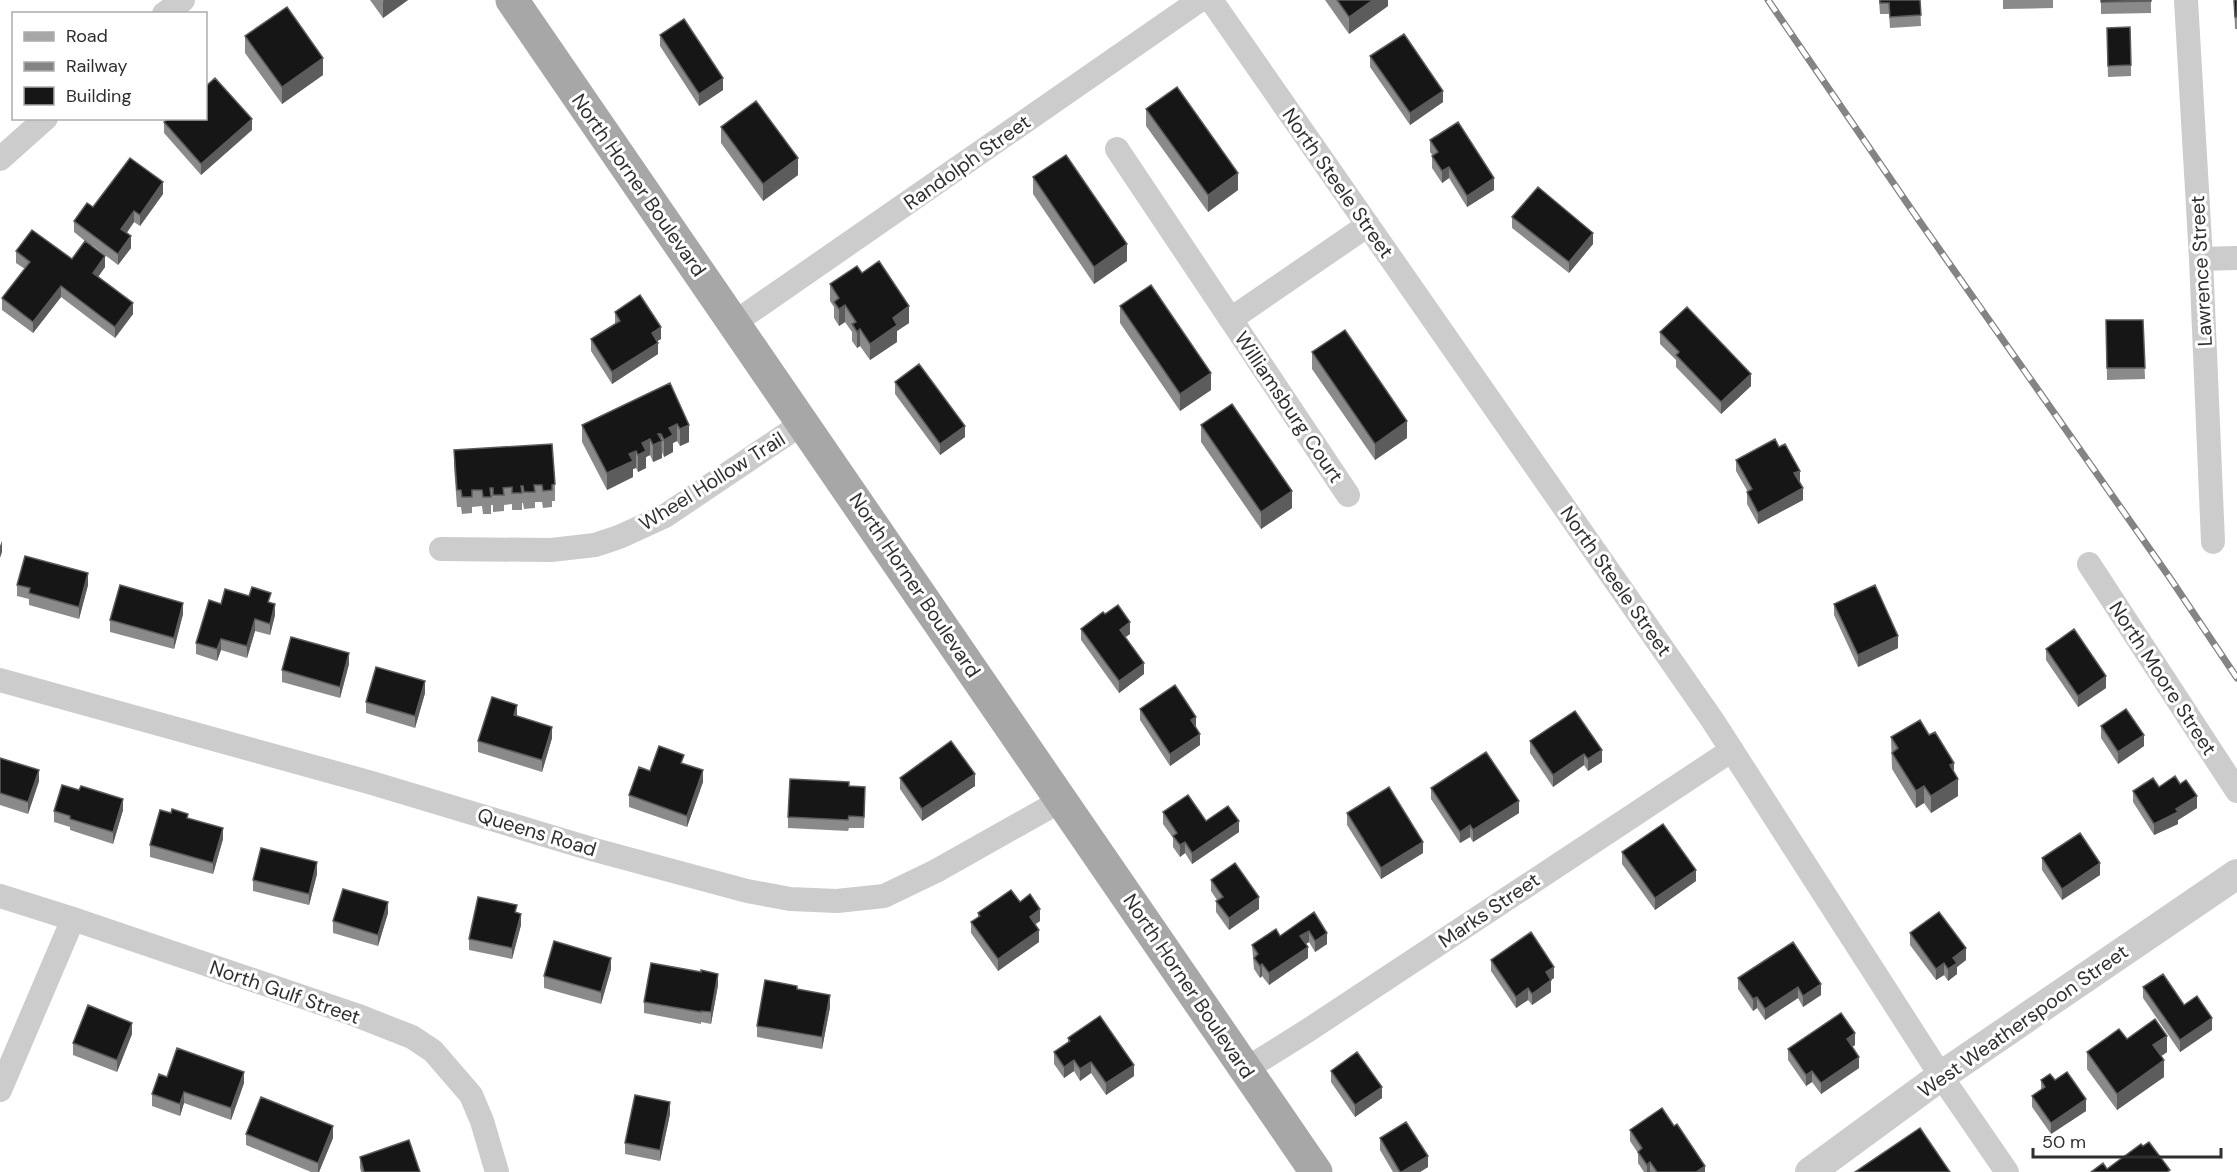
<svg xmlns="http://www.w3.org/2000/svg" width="2237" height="1172" font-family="'DM Sans',sans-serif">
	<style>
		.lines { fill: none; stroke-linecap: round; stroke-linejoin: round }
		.minor { stroke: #ccc; stroke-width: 24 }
		.tertiary { stroke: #ccc; stroke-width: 30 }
		.primary { stroke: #a7a7a7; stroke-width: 33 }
		.rail-casing { stroke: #848484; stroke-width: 7 }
		.rail { stroke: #fff; stroke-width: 4.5; stroke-dasharray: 14; stroke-linecap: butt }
		.wall { fill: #8a8a8a }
		.shaded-wall { fill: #5c5c5c }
		.building { fill: #161616; stroke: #5c5c5c; stroke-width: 1.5 }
		.labels { text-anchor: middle; stroke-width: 6; stroke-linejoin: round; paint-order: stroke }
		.street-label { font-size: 20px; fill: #2f2f2f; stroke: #fff }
	</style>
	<rect width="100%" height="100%" fill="#fff"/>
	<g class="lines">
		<path class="minor" d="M1211,0L1713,721L1941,1076L2007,1172
			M2186,0L2201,259L2213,542
			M164,14L183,0
			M1117,149L1348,495
			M0,159L46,118
			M2201,259L2237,258
			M1231,319L1368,225
			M734,323L1200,0
			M441,549L551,550L595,545L619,537L665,516L803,423
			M2089,564L2237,791
			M0,680L372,783L595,850L747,891L790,899L837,901L884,896L936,871L1062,800
			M0,896L73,919L356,1015L412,1037L433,1051L471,1095L482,1121L497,1172
			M1246,1069L1307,1031L1732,750
			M0,1090L73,919"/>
		<path class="tertiary" d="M1810,1172L1941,1076L2237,874"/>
		<path class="primary" d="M512,0L1316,1172"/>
		<g class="rail-casing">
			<path id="rail" d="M1768,0L1918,219L2170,578L2237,678"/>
		</g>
		<use href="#rail" class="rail"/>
	</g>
	<path class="wall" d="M370,0H408L383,18Z
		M1325,0H1388V6L1349,34Z
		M1879,0H1920L1921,26L1890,28L1889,14H1880Z
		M2003,0H2053V8L2003,9Z
		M2101,0H2151V13L2101,14Z
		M2234,0H2237V29H2235Z
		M660,35L723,90L699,106L660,46Z
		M245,36L323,75L282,104L245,53Z
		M2107,39L2131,65V76L2108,77Z
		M1370,56L1443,102L1410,125L1370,67Z
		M1146,109L1238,190L1208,212L1146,126Z
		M164,122L252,130L201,175L164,133Z
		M721,127L798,175L763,201L721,143Z
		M1430,140L1494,190L1467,207L1449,178L1442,183L1432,168V156H1433L1430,152Z
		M1033,177L1127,261L1094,284L1033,194Z
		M163,194L140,226L134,222L127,233L131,248L118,265L92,245L105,267L98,277L133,314L115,338L61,297L33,333L2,310V298L25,269L16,263V251L72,259L85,241L74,232V221L93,207Z
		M1512,217L1593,244L1569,273L1512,228Z
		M862,273L909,323L897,331V342L870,360L860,346L857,348L852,341V332L845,322L839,326L834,318V307L830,301V284Z
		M1120,306L1211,390L1180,411L1120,323Z
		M615,312L661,339L657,341L658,354L612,384L591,351V339L615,324Z
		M2106,320H2143L2145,379L2107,380Z
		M1660,332L1751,386L1721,414L1676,367V360L1660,344Z
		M1312,352L1407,438L1375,460L1312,369Z
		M895,382L965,437L940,455L895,394Z
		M670,383L689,442L680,446L677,441L673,443V452L664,457L662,452V458L653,462L650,455L646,457V468L638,472L636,468L633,469V477L607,490L582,442V425Z
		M1201,425L1292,508L1261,529L1201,442Z
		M454,450L555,484V501H552V507L543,508L542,502H535V508L524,509L523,503H522V510H512V504L504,505V511L493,512V505H491V514H483L482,506L472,507V513L462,514L461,507H457L454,467Z
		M1736,460L1800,482L1803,500L1758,524L1747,504V492H1748L1736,471Z
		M17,585H88L79,619L29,605V599L17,596Z
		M271,603L275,615L270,635L255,631L247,658L221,650L217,661L196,654V643L221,604Z
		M1834,604L1898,648L1858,667L1834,615Z
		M183,614L174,649L110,632V620Z
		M1081,629L1130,634L1125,637L1144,674L1119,693L1081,640Z
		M2046,649L2106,688L2078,707L2046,660Z
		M349,664L340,698L282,682V670Z
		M425,693L415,728L366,713V702Z
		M1140,709L1196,727L1200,745L1170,766L1140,720Z
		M1575,711L1602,762L1588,771L1584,765L1553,787L1530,753V741Z
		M2101,726L2144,746L2118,764L2101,738Z
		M1891,737L1954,773L1958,796L1931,813L1924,803L1916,808L1892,769Z
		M552,738L542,772L478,752V741Z
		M0,758L39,781L28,814L0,805Z
		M684,764L703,782L687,827L629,807V795L650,771Z
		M900,778L975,786L922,821L900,789Z
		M849,786L865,798L864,828H849L848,831L788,828V817Z
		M2159,787L2197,808L2178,820V824L2154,835L2133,802V791Z
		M1431,788L1519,813L1473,842L1470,837L1460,843L1431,799Z
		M123,810L113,844L70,830V827L54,822V811Z
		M1163,812L1206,821L1239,832L1192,864L1185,853L1180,857L1173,847V838L1163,824Z
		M1347,813L1423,853L1381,879L1347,825Z
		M223,839L213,874L150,857V845Z
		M1622,852L1696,881L1655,910L1622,864Z
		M2042,858L2100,875L2062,900L2042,870Z
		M317,874L309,905L253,891V880Z
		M1211,880L1259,909L1229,930L1216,912V901L1217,900L1211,891Z
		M1020,902L1040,921L1035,924L1039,942L998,971L971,933V922L978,918V913Z
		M1314,912L1327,944L1315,952L1309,942L1306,944L1308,958L1269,985L1262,976L1260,978L1254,969L1252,945L1280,936Z
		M388,913L378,946L333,933V921Z
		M517,913L521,925L512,959L469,950V939Z
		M1910,933L1966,960L1957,967V974L1948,981L1944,975L1936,980L1910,945Z
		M1491,960L1554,978L1551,980V992L1532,1005L1528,1000L1516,1008L1491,971Z
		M611,969L601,1004L544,988V976Z
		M1738,978L1821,984V995L1803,1007L1798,998L1765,1020L1757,1008L1753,1011L1738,989Z
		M718,985L711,1024L701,1022V1024L644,1013V1002Z
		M2143,987L2212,1030L2180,1052L2143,998Z
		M797,990L830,1007L822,1049L757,1037V1026Z
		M132,1034L117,1072L73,1055V1043Z
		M1068,1038L1134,1076L1106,1095L1091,1073L1080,1081L1074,1071L1064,1078L1054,1064V1052L1068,1042Z
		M2127,1039L2167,1052L2161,1056L2164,1077L2117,1110L2087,1069V1052Z
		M1855,1045L1852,1047L1859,1068L1821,1094L1812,1082L1806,1086L1788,1060V1049Z
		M1331,1071L1382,1098L1355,1117L1331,1082Z
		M167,1077L244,1083L231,1120L184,1103L180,1116L152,1106V1094Z
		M2041,1080H2055L2086,1111L2051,1134L2032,1107V1096L2041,1090Z
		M670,1114L660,1161L625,1154V1143Z
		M1630,1130L1705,1172H1644L1638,1163V1153L1630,1141Z
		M246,1134L333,1138L319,1172H311L246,1145Z
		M1380,1138L1428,1167L1420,1172H1393L1380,1150Z
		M360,1157L420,1172H361L360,1168Z"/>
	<path class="shaded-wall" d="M384,0H408L383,18V1Z
		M1373,0H1388V6L1349,34V17Z
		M323,58V75L282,104V87Z
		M723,78V90L699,106V94Z
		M1443,91V102L1410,125V113Z
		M252,119V130L201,175V164Z
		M798,158V175L763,201V184Z
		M1449,167V178L1442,183V171Z
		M1238,173V190L1208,212V195Z
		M1494,178V190L1467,207V196Z
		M163,182V194L140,226V215Z
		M134,211V222L121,240V229Z
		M1593,233V244L1569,273V262Z
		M131,236V248L118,265V254Z
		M1127,244V261L1094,284V267Z
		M105,256V267L93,284V273Z
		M61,286V297L33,333V322Z
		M133,303V314L115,338V327Z
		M845,305V322L839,326V309Z
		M909,306V323L897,331V342L870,360V344L893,318Z
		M661,327V339L652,344V333Z
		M860,329V346L857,348V332Z
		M658,343V354L612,384V372Z
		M1211,373V390L1180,411V394Z
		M1751,374V386L1721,414V402Z
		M1407,421V438L1375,460V444Z
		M677,424V441L673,443V452L664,457V440L669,428Z
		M689,425V442L680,446V429Z
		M965,426V437L940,455V444Z
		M658,434H661L662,458L653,462V445Z
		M650,439V455L646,457V468L638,472V455L642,443Z
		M636,451V468L633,469V477L607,490V473L629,454Z
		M1800,471V482L1794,473Z
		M1803,488V500L1758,524V513Z
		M1292,491V508L1261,529V512Z
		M2,541V552L0,558V546Z
		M88,573V585L79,619V607Z
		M183,603V614L174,649V638Z
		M275,604V615L270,635V624Z
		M255,619V631L247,658V646Z
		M1130,622V634L1120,641V630Z
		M1898,636V648L1858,667V655Z
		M221,639V650L217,661V649Z
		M349,653V664L340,698V687Z
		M1144,663V674L1119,693V681Z
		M2106,676V688L2078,707V696Z
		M425,681V693L415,728V716Z
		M517,705V716L514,715Z
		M1196,717V728L1191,720Z
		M552,727V738L542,772V760Z
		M1200,734V745L1170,766V754Z
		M2144,735V746L2118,764V752Z
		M1602,750V762L1588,771V759Z
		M1584,754V765L1553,787V775Z
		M1954,763V780L1950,765Z
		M39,770V781L28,814V802Z
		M703,770V782L687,827V816Z
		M975,774V786L922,821V809Z
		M1958,779V796L1931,813V796Z
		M1924,786V803L1916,808V791Z
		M2197,796V808L2178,820V824L2154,835V824Z
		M123,799V810L113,844V832Z
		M1519,801V813L1473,842V830Z
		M1239,821V832L1192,864V853Z
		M1470,825V837L1460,843V832Z
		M223,828V839L213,874V863Z
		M1185,842V853L1180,857V845Z
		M1423,842V853L1381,879V868Z
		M317,862V874L309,905V894Z
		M2100,863V875L2062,900V889Z
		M1696,870V881L1655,910V898Z
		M1259,897V909L1229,930V918Z
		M388,902V913L378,946V935Z
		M1040,909V921L1030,928V917Z
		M521,914V925L512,959V948Z
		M1039,930V942L998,971V959Z
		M1309,931V942L1300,947V936Z
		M1327,933V944L1315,952V941Z
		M1308,947V958L1269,985V973Z
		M1966,948V960L1957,967V974L1948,981V969L1953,958Z
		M611,958V969L601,1004V992Z
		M1944,963V975L1936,980V969Z
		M1262,964V976L1260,978V966Z
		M1554,967V978L1546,983V972Z
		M718,974V985L711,1024V1012Z
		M1551,980V992L1532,1005V994Z
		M1821,984V995L1803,1007V996Z
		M1798,987V998L1765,1020V1009Z
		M1528,988V1000L1516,1008V997Z
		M830,995V1007L822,1049V1037Z
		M1757,997V1008L1753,1011V999Z
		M2212,1018V1030L2180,1052V1040Z
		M132,1023V1034L117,1072V1060Z
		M1855,1033V1045L1847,1050V1039Z
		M2167,1036V1052L2153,1062V1045Z
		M1859,1057V1068L1821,1094V1083Z
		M1074,1060V1071L1064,1078V1067Z
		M2164,1060V1077L2117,1110V1094Z
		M1091,1062V1073L1080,1081V1069Z
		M1134,1065V1076L1106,1095V1083Z
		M1812,1071V1082L1806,1086V1075Z
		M244,1072V1083L231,1120V1108Z
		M1382,1087V1098L1355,1117V1105Z
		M184,1092V1103L180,1116V1104Z
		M2086,1099V1111L2051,1134V1123Z
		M670,1102V1114L660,1161V1150Z
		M333,1126V1138L319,1172H318V1163Z
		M1428,1156V1167L1420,1172H1402Z
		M1650,1162V1172H1647V1165Z
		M1705,1166V1172H1696Z"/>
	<path class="building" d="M1337,0H1373L1349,17Z
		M1880,0H1920L1921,15L1890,17L1889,3H1880Z
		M2101,0H2151V1L2101,2Z
		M2234,0H2237V17H2235Z
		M287,7L323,58L282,87L245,36Z
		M684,19L723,78L699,94L660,35Z
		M2130,27L2131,65L2108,66L2107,28Z
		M1404,34L1443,91L1410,113L1370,56Z
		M215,78L252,119L201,164L164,122L169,118H206V86Z
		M1177,87L1238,173L1208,195L1146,109Z
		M756,101L798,158L763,184L721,127Z
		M1458,122L1494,178L1467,196L1449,167L1442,171L1432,156L1438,152L1430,140Z
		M1066,155L1127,244L1094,267L1033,177Z
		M130,158L163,182L140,215L134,211L121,229L131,236L118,254L74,221L87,203L93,207Z
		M1538,187L1593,233L1569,262L1512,217Z
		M32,230L72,259L85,241L105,256L93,273L133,303L115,327L61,286L33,322L2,298L30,262L16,251Z
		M879,261L909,306L893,318L897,325L870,344L860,329L857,332L852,324L856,322L845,305L839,309L834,302L839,298L830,284L857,266L862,273Z
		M1151,285L1211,373L1180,394L1120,306Z
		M640,295L661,327L652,333L658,343L612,372L591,339L620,321L615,312Z
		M1687,307L1751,374L1721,402L1676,355L1679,352L1660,332Z
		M2106,320H2143L2145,368H2107Z
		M1345,330L1407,421L1375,444L1312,352Z
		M919,364L965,426L940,444L895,382Z
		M670,383L689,425L680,429L677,424L669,428L673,435L664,440L661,434H658L662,441L653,445L650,439L642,443L646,451L638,455L636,451L629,454L633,461L607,473L582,425Z
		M1232,404L1292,491L1261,512L1201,425Z
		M1775,439L1779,447L1785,444L1800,471L1794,473L1803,488L1758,513L1747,492L1752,489L1736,460Z
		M552,444L555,484L552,485V490L543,491L542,485H534L535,492H524L523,486H521L522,493H512V487L503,488L504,495H493V488H490L491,497H483L482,490H472V497H462L461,490H457L454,450Z
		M25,556L88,573L79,607L29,593L30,588L17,585Z
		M120,585L183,603L174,638L110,620Z
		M1875,585L1898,636L1858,655L1834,604Z
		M252,587L271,593L268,602L275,604L270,624L255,619L247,646L221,639L217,649L196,643L209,600L221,604L225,589L249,596Z
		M1118,605L1130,622L1120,630L1144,663L1119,681L1081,629L1103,612L1105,614Z
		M2074,629L2106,676L2078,696L2046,649Z
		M291,637L349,653L340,687L282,670Z
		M376,667L425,681L415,716L366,702Z
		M1175,685L1196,717L1191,720L1200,734L1170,754L1140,709Z
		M492,697L517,705L514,715L552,727L542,760L478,741Z
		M2126,709L2144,735L2118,752L2101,726Z
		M1575,711L1602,750L1588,759L1584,754L1553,775L1530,741Z
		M1920,720L1929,735L1935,732L1954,763L1950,765L1958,779L1931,796L1924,786L1916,791L1892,753L1898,748L1891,737Z
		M951,741L975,774L922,809L900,778Z
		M659,746L684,755L681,763L703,770L687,816L629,795L639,767L650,771Z
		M1486,752L1519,801L1473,830L1470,825L1460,832L1431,788Z
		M0,758L39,770L28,802L0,793Z
		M2175,776L2180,784L2186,780L2197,796L2176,809L2178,812L2154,824L2133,791L2153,778L2159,787Z
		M790,779L849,782V786L865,787L864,817L849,816L848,820L788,817Z
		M62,785L79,790L81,786L123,799L113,832L70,819V816L54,811Z
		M1389,787L1423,842L1381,868L1347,813Z
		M1188,795L1206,821L1228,806L1239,821L1192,853L1185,842L1180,845L1173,836L1177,833L1163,812Z
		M172,809L188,814L187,818L223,828L213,863L150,845L160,810L171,813Z
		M1663,824L1696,870L1655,898L1622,852Z
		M2080,833L2100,863L2062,889L2042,858Z
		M261,848L317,862L309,894L253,880Z
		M1235,863L1259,897L1229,918L1216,901L1223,897L1211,880Z
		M343,889L388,902L378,935L333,921Z
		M1011,890L1020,902L1030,894L1040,909L1030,917L1039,930L998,959L971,922L980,916L978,913Z
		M478,897L517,905L515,912L521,914L512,948L469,939Z
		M1314,912L1327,933L1315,941L1309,931L1300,936L1308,947L1269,973L1262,964L1260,966L1254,958L1258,954L1252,945L1276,929L1280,936Z
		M1939,912L1966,948L1953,958L1957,963L1948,969L1944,963L1936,969L1910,933Z
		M1531,932L1554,967L1546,972L1551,980L1532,994L1528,988L1516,997L1491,960Z
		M554,941L611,958L601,992L544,976Z
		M1793,942L1821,984L1803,996L1798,987L1765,1009L1757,997L1753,999L1738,978Z
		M651,963L701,972V970L718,974L711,1012L701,1011V1012L644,1002Z
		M2163,974L2184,1005L2197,996L2212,1018L2180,1040L2143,987Z
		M765,980L797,986V989L830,995L822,1037L757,1026Z
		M88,1005L132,1023L117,1060L73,1043Z
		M1841,1013L1855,1033L1847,1039L1859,1057L1821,1083L1812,1071L1806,1075L1788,1049Z
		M1100,1016L1134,1065L1106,1083L1091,1062L1080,1069L1074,1060L1064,1067L1054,1052L1070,1041L1068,1038Z
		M2155,1019L2167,1036L2153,1045L2164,1060L2117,1094L2087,1052L2119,1029L2127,1039Z
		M177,1048L244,1072L231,1108L184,1092L180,1104L152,1094L159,1074L167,1077Z
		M1357,1052L1382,1087L1355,1105L1331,1071Z
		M2067,1072L2086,1099L2051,1123L2032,1096L2045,1087L2041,1080L2050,1074L2055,1080Z
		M635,1095L670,1102L660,1150L625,1143Z
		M261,1097L333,1126L318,1163L246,1134Z
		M1662,1108L1674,1126L1677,1124L1705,1166L1696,1172H1657L1650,1162L1647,1165L1638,1152L1642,1148L1630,1130Z
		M1406,1122L1428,1156L1402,1172H1400L1380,1138Z
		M1920,1128L1950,1172H1855Z
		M409,1140L420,1172H364L360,1157Z
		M2149,1142L2170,1170L2167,1172H2091L2103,1163L2107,1169L2141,1144L2143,1146Z"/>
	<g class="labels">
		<g class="street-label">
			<text transform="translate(967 162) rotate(-35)" y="7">Randolph Street</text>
			<text transform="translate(1338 183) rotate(55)" y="7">North Steele Street</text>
			<text transform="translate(639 185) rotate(55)" y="7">North Horner Boulevard</text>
			<text transform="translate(2201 271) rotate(-93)" y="7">Lawrence Street</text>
			<text transform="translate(1289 407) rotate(56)" y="7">Williamsburg Court</text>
			<text transform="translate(712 481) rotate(-32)" y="7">Wheel Hollow Trail</text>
			<text transform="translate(1616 581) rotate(55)" y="7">North Steele Street</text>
			<text transform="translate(915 585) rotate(56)" y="7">North Horner Boulevard</text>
			<text transform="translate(2163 678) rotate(57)" y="7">North Moore Street</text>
			<text transform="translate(537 832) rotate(17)" y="7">Queens Road</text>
			<text transform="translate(1489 910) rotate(-34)" y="7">Marks Street</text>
			<text transform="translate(1189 986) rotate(56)" y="7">North Horner Boulevard</text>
			<text transform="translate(285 992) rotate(19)" y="7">North Gulf Street</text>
			<text transform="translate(2023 1021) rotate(-35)" y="7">West Weatherspoon Street</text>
		</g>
	</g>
	<rect x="12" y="12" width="195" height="108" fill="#ffffff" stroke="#acacac" stroke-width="1.5"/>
	<rect x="24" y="32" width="30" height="9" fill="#a7a7a7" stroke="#acacac" stroke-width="1.5"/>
	<text x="66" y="42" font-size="18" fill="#2f2f2f">Road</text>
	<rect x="24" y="62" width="30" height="9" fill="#848484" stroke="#acacac" stroke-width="1.5"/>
	<text x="66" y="72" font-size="18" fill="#2f2f2f">Railway</text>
	<rect x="24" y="87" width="30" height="18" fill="#161616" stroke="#acacac" stroke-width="1.5"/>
	<text x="66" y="102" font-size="18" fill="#2f2f2f">Building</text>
	<path d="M2033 1148v9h188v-9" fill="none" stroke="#2f2f2f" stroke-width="3"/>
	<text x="2042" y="1148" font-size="18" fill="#2f2f2f" stroke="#ffffff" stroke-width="4.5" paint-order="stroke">50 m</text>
</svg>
